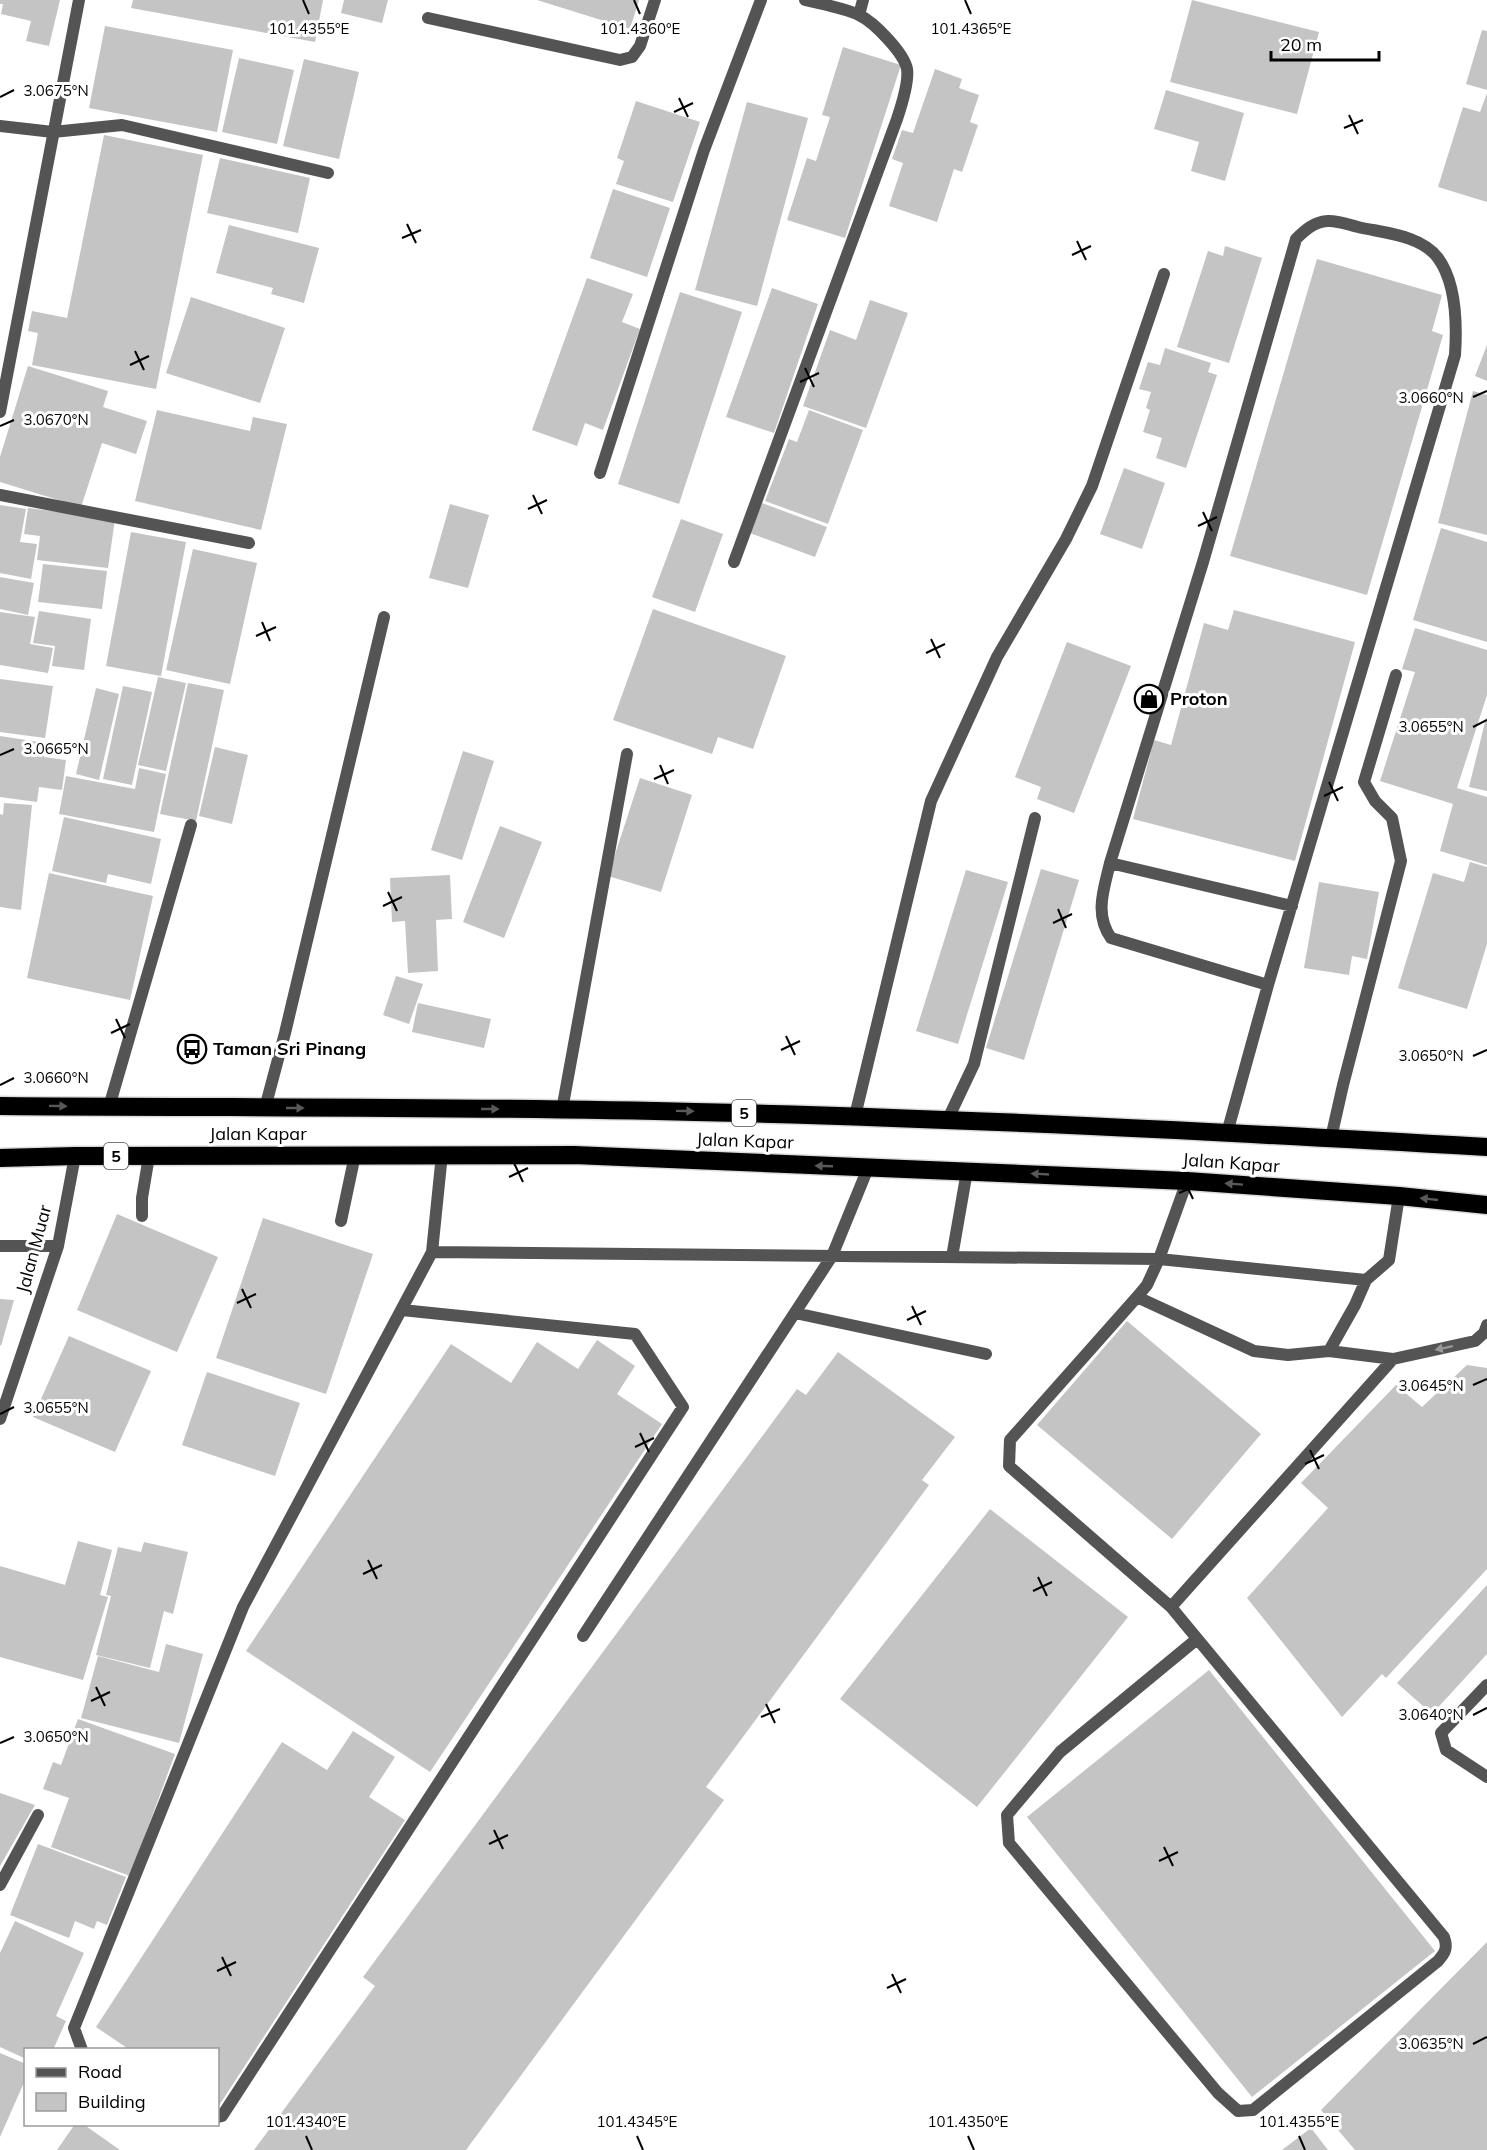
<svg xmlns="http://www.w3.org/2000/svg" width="1487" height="2150" font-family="Mulish,sans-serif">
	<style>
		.building { fill: #c4c4c4 }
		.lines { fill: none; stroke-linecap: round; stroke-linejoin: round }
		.highway-casing { stroke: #dbdbdb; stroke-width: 21 }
		.lane { stroke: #545454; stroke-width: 12 }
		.street { stroke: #545454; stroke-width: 12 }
		.highway { stroke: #000; stroke-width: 18 }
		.oneway { fill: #595959 }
		.oneway2 { fill: #989898 }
		.ticks { fill: none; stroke: #000; stroke-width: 2 }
		.labels { text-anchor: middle; stroke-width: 6; stroke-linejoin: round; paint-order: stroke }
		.shield { fill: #fff; stroke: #4c4c4c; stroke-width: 1.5 }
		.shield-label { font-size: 16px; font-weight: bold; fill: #000 }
		.poi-label { font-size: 18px; font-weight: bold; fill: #000; stroke: #fff; text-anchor: start }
		.street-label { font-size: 18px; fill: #000; stroke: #fff }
		.ticks-label { font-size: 15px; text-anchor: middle; fill: #000; stroke: #fff; stroke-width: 6; stroke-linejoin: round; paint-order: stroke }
	</style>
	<rect width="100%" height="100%" fill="#fff"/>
	<path class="building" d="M0,0H60L49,46L26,41L31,21L1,14L3,4H0Z
		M133,0H323L315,42L131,8Z
		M344,0H388L382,23L341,13Z
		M537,0H639L630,29Z
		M1192,0L1319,32L1297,114L1170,82Z
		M105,26L233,50L217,132L89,108Z
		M1482,30L1487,31V90L1466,84Z
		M843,47L901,65L845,238L787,220L807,158L816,161L830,117L822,115Z
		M239,58L294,70L277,144L222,132Z
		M304,59L359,72L339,159L283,146Z
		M935,69L962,79L959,88L979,95L970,122L978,125L962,172L954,169L937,222L889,206L903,163L892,159L902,130L913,133Z
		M1166,90L1244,113L1225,181L1191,171L1199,142L1154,129Z
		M1487,93V202L1438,187L1463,107L1480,112Z
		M636,101L700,122L673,202L616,184L624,161L617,158Z
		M747,102L808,118L757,306L695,290Z
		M104,135L203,155L156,389L32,365L38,333L28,331L32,311L67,318Z
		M220,158L310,178L298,233L207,213Z
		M613,189L670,208L647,277L590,258Z
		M229,225L319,248L304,303L271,294L273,288L216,273Z
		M1225,246L1262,258L1229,363L1177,347L1208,251L1223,256Z
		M1317,259L1442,295L1432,331L1443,335L1367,595L1230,556Z
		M587,278L633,294L622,322L640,329L603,430L585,423L577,446L532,430Z
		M772,288L818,304L774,433L726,417Z
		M680,292L742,312L679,504L618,484Z
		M191,297L285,328L260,403L166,373Z
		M870,300L908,313L866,428L803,406L830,330L856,340Z
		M1487,345V381L1475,376Z
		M1165,348L1211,363L1208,372L1217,375L1186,468L1156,458L1162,438L1143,432L1150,410L1146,408L1151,392L1139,389L1148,362L1160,365Z
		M28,366L108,391L103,407L147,421L136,454L102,443L81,507L0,482V457Z
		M1473,391L1487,395V535L1438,523Z
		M157,410L250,431L253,417L287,424L261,530L135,501Z
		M809,410L863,430L828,524L765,501L789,439L797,442Z
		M1124,468L1165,483L1142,549L1100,534Z
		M759,502L827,527L815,557L747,532Z
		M450,504L489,515L468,588L429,578Z
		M0,505L26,509L20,542L37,544L31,579L0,573Z
		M28,508L115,519L108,568L37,560L40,536L24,534Z
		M681,519L723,534L695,612L652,597Z
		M1441,528L1487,542V642L1413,620Z
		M131,532L186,542L161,676L106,666Z
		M193,549L257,563L230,684L166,670Z
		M43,564L107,571L102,609L38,602Z
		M0,577L34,583L28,615L0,609Z
		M653,609L786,656L753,749L718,737L712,754L613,720Z
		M1234,610L1355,642L1295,861L1133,819L1154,740L1171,745L1204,623L1228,630Z
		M39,611L91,619L84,670L52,666L55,646L33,643Z
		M0,612L35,617L30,644L53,648L48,673L0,665Z
		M1415,628L1487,650V695L1457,788L1487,797V865L1440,851L1453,804L1380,781L1415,672L1402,669Z
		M1067,642L1131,666L1074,813L1037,799L1041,787L1015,777Z
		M158,677L186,683L166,771L138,765Z
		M0,679L53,686L45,738L0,732Z
		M188,683L224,690L196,821L160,814Z
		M123,686L152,692L132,785L103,779Z
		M96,688L119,694L99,780L76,774Z
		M1486,718H1487V791L1469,787Z
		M0,736L46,743L44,757L66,760L62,790L39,787L37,802L0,797Z
		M215,747L248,755L232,824L199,816Z
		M463,751L494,761L462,860L431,850Z
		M139,768L166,774L154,832L59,814L66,776L135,789Z
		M640,778L692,795L661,892L608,876Z
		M4,803L32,805L21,910L0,907V814L3,815Z
		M64,817L161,839L151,884L108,874L106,883L52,871Z
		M500,826L542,842L504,938L463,922Z
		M1470,862L1487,867V944L1467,1009L1398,988L1433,873L1464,882Z
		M1041,869L1079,880L1024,1060L986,1048Z
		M966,870L1008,882L958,1044L916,1031Z
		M49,873L153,896L130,1000L27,978Z
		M450,875L452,919L436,920L438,971L408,973L405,921L392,922L390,878Z
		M1319,882L1379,892L1367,959L1352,956L1349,975L1304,968Z
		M396,976L423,984L409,1024L383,1015Z
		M418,1003L491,1019L484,1048L412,1032Z
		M117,1214L218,1257L177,1352L77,1310Z
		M263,1218L373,1254L326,1394L216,1358Z
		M0,1299L14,1300L1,1346L0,1345Z
		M1127,1321L1261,1434L1172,1539L1037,1425Z
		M69,1336L151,1371L115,1452L33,1417Z
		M597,1340L635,1366L617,1394L662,1424L430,1772L246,1651L451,1344L511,1383L537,1342L578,1369Z
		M838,1352L955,1437L922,1480L929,1485L706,1787L724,1800L466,2150H254L375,1986L363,1977L797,1389L806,1395Z
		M1467,1365L1487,1368V1569L1386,1678L1382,1674L1342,1717L1247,1598L1328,1508L1301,1483L1396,1385L1422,1407Z
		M207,1372L300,1403L275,1476L182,1445Z
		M990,1509L1128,1617L977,1807L840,1699Z
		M78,1541L112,1550L100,1595L108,1597L83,1680L0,1657V1566L65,1585Z
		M144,1542L188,1552L173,1614L164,1611L150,1668L96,1655L111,1596L106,1595L118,1547L141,1552Z
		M1487,1585V1654L1432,1714L1397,1683Z
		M166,1644L203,1654L179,1743L81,1718L98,1656L159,1672Z
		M1209,1670L1435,1951L1252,2097L1027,1817Z
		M78,1719L175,1754L130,1876L51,1847L69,1798L43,1789L53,1762L61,1765Z
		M353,1731L395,1757L369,1797L405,1820L218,2107V2050H130L96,2027L282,1742L327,1770Z
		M0,1793L35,1805L0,1866Z
		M38,1844L126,1877L107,1925L97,1921L94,1929L75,1921L69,1938L10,1915Z
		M15,1921L84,1953L56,2016L66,2021L53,2050H26V2059L0,2047V1953Z
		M1487,1942V2150H1355L1321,2110Z
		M0,2053L26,2064V2078L0,2137Z
		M75,2124H83L120,2150H57Z
		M1311,2128L1328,2150H1282Z"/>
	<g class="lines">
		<g class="highway-casing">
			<path id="highway" d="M0,1106C232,1108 464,1106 695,1112C959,1118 1223,1132 1487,1147
				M0,1158L75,1156L574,1155L1187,1181L1399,1196L1487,1205"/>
		</g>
		<path class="lane" d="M1110,863L1292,906
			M109,1107L191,825
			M265,1108L285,1033L384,617
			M562,1110L627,754
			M855,1116L931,801L997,657L1066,539L1092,486L1164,274
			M947,1121L974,1064L1035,818
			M1227,1133L1268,985L1455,355C1457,325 1457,284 1438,258C1421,235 1384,233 1358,227C1349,225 1337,220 1327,221C1314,222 1305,230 1296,239L1203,562L1110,863C1104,889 1094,914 1111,938L1268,985
			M1331,1138L1343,1085L1401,861L1392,818L1375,801L1364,782L1396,675
			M442,1154L432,1252L1159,1259L1147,1285L1137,1297L1010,1440L1009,1466L1171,1607L1444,1937C1448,1948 1445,1953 1438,1961L1253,2110L1238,2111L1218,2093L1009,1843L1007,1815L1060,1752L1197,1639
			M1187,1181L1159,1259L1366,1280L1389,1260L1399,1196
			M142,1216V1198L149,1156
			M341,1221L355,1155
			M952,1257L967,1171
			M1137,1297L1254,1351L1288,1355L1329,1351L1355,1305L1366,1280
			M795,1313L986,1354
			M1329,1351L1393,1359L1475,1341L1484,1333L1487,1325
			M1171,1607L1393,1359
			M583,1636L832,1256L868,1168
			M1487,1685L1441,1733L1446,1750L1487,1777
			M0,1885L38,1815
			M82,2050L74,2028L243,1607L432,1252
			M218,2117L222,2116L683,1407L635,1334L402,1310"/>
		<path class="street" d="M859,15L863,0
			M428,18L620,60L632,57L640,46L655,0
			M0,126L53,132L122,125L328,173
			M0,412L79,0
			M600,473L704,150L761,0
			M0,495L249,543
			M734,562L897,119C901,107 909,81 907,69C904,53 874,22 859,15C844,8 821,4 805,0
			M0,1246H58
			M0,1419L58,1246L75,1156"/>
		<use href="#highway" class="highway"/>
	</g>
	<defs><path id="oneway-solid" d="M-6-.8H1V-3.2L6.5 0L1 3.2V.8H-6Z" transform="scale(1.5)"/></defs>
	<g class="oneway">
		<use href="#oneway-solid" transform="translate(58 1106) rotate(1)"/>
		<use href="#oneway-solid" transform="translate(295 1108)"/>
		<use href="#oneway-solid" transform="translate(490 1109)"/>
		<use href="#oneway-solid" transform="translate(685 1111) rotate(1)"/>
		<use href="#oneway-solid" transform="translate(824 1166) rotate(-178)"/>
		<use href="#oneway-solid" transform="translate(1040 1174) rotate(-177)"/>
		<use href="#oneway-solid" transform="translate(1234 1184) rotate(-176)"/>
		<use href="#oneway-solid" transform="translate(1429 1199) rotate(-174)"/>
	</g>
	<use class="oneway2" href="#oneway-solid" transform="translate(1444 1348) rotate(168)"/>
	<path class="ticks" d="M303,0L309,14M634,0L640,14M965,0L971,14M0,97L14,90M679,98L688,117M674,112L693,103M1349,115L1358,134M1344,128L1363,120M407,224L416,243M402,238L421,230M1077,241L1086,260M1072,255L1091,246M135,351L144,370M130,365L149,356M805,368L814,387M800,382L819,373M1473,397L1487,391M0,426L14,420M533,495L542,514M528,509L547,500M1203,512L1212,531M1198,526L1217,517M262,622L270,641M256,636L276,627M931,639L940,658M926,653L945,644M1473,727L1487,720M0,755L14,749M660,765L668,784M654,779L674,770M1329,782L1338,801M1324,796L1343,787M388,892L397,911M383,906L402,897M1058,909L1066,928M1053,923L1072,914M116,1019L125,1038M111,1033L130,1024M786,1036L795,1055M781,1050L800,1041M1473,1056L1487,1050M0,1085L14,1078M514,1163L523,1182M509,1177L528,1168M1184,1180L1193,1199M1179,1193L1198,1185M242,1289L251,1308M237,1303L256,1294M912,1306L921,1325M907,1320L926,1311M1473,1385L1487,1379M0,1414L14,1407M640,1433L649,1452M635,1447L654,1438M1310,1450L1319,1469M1305,1464L1324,1455M368,1560L377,1579M363,1574L382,1565M1038,1577L1047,1596M1033,1591L1052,1582M96,1687L105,1706M91,1701L110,1692M766,1704L775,1723M1473,1715L1487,1708M761,1717L780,1709M0,1743L14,1737M494,1830L503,1849M489,1844L508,1835M1164,1847L1173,1866M1159,1861L1178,1852M222,1957L231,1976M217,1971L236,1962M892,1974L901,1993M887,1988L906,1979M1473,2044L1487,2037M306,2136L312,2150M637,2136L643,2150M968,2136L974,2150M1299,2136L1305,2150"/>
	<defs>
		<g id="shop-ring" transform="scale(1.5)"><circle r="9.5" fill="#fff" stroke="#000" stroke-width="1.5"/><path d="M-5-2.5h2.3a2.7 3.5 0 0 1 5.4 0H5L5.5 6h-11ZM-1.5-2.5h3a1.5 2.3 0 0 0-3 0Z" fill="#000"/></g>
		<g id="bus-ring" transform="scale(1.5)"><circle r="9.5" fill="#fff" stroke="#000" stroke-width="1.5"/><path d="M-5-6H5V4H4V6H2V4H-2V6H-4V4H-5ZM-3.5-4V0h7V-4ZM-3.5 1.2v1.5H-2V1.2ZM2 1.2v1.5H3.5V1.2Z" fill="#000"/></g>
	</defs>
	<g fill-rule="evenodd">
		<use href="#shop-ring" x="1149" y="699"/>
		<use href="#bus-ring" x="192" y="1049"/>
	</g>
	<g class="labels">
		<g class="shield">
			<rect x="732" y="1100" width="24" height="26" rx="4.5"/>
			<rect x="104" y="1143" width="24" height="26" rx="4.5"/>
		</g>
		<g class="shield-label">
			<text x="744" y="1119">5</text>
			<text x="116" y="1162">5</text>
		</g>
		<g class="poi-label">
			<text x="1170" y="705">Proton</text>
			<text x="213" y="1055">Taman Sri Pinang</text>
		</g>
		<g class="street-label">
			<text x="258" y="1140">Jalan Kapar</text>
			<text transform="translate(745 1141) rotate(2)" y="6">Jalan Kapar</text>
			<text transform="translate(1231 1163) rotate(4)" y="6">Jalan Kapar</text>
			<text transform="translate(34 1249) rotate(-75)" y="6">Jalan Muar</text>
		</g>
	</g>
	<g class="ticks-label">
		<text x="309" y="34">101.4355°E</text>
		<text x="640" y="34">101.4360°E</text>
		<text x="971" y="34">101.4365°E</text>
		<text x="56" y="96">3.0675°N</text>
		<text x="1431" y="403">3.0660°N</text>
		<text x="56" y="425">3.0670°N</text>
		<text x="1431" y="732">3.0655°N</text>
		<text x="56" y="754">3.0665°N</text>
		<text x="1431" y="1061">3.0650°N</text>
		<text x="56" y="1083">3.0660°N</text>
		<text x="1431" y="1391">3.0645°N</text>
		<text x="56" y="1413">3.0655°N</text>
		<text x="1431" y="1720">3.0640°N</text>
		<text x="56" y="1742">3.0650°N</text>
		<text x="1431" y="2049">3.0635°N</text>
		<text x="306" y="2127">101.4340°E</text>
		<text x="637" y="2127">101.4345°E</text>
		<text x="968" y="2127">101.4350°E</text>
		<text x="1299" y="2127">101.4355°E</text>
	</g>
	<rect x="24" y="2048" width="195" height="78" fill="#ffffff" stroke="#999999" stroke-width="1.5"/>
	<rect x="36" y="2068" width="30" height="9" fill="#545454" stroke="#999999" stroke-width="1.5"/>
	<text x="78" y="2078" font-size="18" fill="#000000">Road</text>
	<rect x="36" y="2093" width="30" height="18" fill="#c4c4c4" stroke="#999999" stroke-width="1.5"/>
	<text x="78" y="2108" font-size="18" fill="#000000">Building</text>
	<path d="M1271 51v9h108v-9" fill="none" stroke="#000000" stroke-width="3"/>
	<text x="1280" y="51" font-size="18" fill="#000000" stroke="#ffffff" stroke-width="4.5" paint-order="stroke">20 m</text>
</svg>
